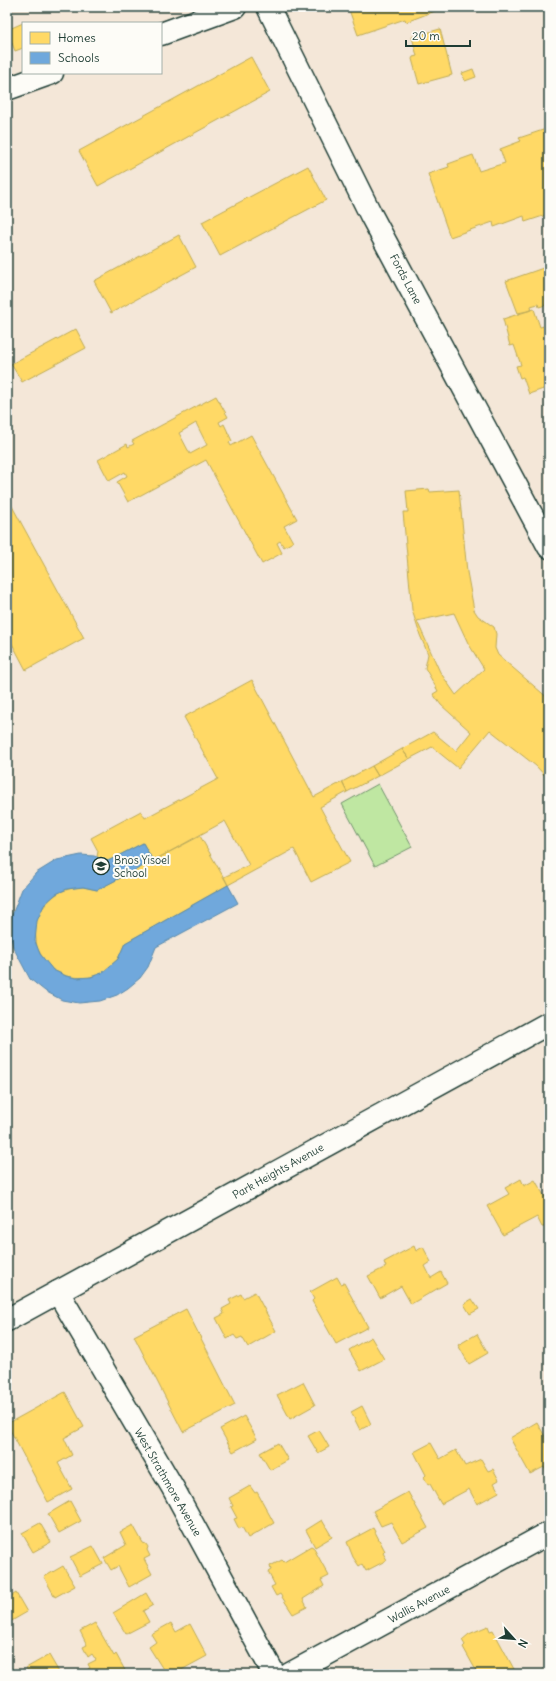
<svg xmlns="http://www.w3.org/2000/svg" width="556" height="1681" font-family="Delius,sans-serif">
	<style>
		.green { fill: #bfe7a2; stroke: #6f926b }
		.homes { fill: #ffd966; stroke: #bcaa57; fill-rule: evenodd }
		.schools { fill: #6fa8dc; stroke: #5788aa }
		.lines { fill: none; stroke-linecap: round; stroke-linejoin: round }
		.minor-casing { stroke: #1f3d34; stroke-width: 25 }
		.major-casing { stroke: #1f3d34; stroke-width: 25 }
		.minor { stroke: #fdfcf7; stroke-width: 22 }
		.major { stroke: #fdfcf7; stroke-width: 22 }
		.labels { text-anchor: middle; stroke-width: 4; stroke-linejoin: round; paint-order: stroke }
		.street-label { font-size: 11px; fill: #1f3d34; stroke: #fdfcf7 }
		.poi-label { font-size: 11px; fill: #1f3d34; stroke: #fdfcf7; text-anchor: start }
	</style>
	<rect width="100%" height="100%" fill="#f4e7d8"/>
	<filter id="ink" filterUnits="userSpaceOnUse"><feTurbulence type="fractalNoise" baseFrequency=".025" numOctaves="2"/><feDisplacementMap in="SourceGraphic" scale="8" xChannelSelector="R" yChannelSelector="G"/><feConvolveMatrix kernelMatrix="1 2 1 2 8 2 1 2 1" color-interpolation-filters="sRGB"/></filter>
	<g filter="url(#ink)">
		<path class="green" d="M378,784L412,847L375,866L342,804Z"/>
		<path class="homes" d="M348,7H436L434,8L435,11L406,22L405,19L358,35Z
			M23,23V48L15,51L7,30Z
			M440,29L452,75L419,84L412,59L413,57L417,56L412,37Z
			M251,57L270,92L98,186L79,151Z
			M473,69L476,77L465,81L462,73Z
			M546,129L549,139V214L525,222L524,216L494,227L493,222L450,237L428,174L449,167L448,164L473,155L479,171L505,163L500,149L521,141L519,138Z
			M308,166L326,200L220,256L202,222Z
			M179,235L196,267L111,313L94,281Z
			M549,266V304L539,307L538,304L531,306L532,310L518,313L506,281Z
			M534,309L540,327L544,326L549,340V387L529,394L523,377L520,378L516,366L521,365L514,345L510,346L503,319Z
			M76,329L86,348L22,382L11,364Z
			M216,396L228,417L219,422L221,426L224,424L232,441L229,442L231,446L251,435L297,519L284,526L293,542L284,547L280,541L277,543L282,553L262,564L206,460L128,502L117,482L127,476L125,472L109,481L98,460L127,444L128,447L134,444L132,441ZM196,423L207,445L190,454L179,433Z
			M429,489L430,492L459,490L467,572L474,610L478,616L494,627L496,634L495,648L498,655L549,699V780L536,766L490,730L458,768L432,747L409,759L402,749L433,732L456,751L471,732L441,705L433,694L438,691L425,668L428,654L420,635L412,610L403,512H408L406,491ZM454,613L468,643L484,669L456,695L440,672L417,621Z
			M7,497L84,638L26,670L7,634Z
			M252,680L314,797L342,782L347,792L320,807L350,862L311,882L294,849L228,885L224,877L249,865L225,821L153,861L143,843L108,861L97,857L98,851L91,838L141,811L145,818L218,779L184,717Z
			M402,749L409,759L378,776L372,766Z
			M372,766L378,776L347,792L342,782Z
			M200,836L228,885L125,943L118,959L102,973L87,978L69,977L53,970L45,961L37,948L35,930L38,914L50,899L60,892L72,888L83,887L97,890Z
			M521,1179L524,1186L535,1180L549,1204V1227H542L537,1217L503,1235L487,1206L509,1194L505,1188Z
			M414,1246L416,1251L423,1247L431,1262L425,1266L431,1278L441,1272L447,1283L411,1304L401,1286L380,1298L368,1276L386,1267L384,1262Z
			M337,1277L341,1284L344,1283L368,1327L336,1344L312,1301L314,1299L310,1292Z
			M255,1292L276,1331L248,1347L242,1337L237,1339L234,1335L227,1339L216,1318L224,1314L222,1309L231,1304L229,1300L241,1294L243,1298Z
			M472,1299L479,1309L470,1314L464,1304Z
			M186,1309L235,1405L183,1432L134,1336Z
			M477,1334L488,1353L469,1364L458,1345Z
			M371,1337L384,1359L361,1371L349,1350Z
			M303,1382L315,1405L290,1419L277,1395Z
			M65,1392L84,1427L64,1438L72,1455L58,1463L72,1489L48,1502L7,1424Z
			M362,1406L371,1424L360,1430L351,1412Z
			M244,1416L257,1439L233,1452L220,1429Z
			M537,1422L549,1444L548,1475L544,1467L530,1474L510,1438Z
			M319,1430L329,1447L318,1453L308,1436Z
			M278,1443L288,1460L270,1470L260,1453Z
			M431,1443L440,1459L456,1450L465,1466L481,1459L488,1471L493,1469L499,1480L494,1483L499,1492L477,1504L469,1489L441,1504L430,1484L428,1485L424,1477L426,1475L414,1452Z
			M250,1486L255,1493L257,1492L274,1523L248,1538L242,1527L239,1529L234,1519L237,1518L231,1507L233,1506L229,1498Z
			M408,1492L428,1528L402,1542L391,1522L381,1526L373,1511Z
			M70,1501L81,1521L59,1533L48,1514Z
			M322,1520L332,1537L315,1547L306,1530Z
			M40,1523L51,1542L33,1552L22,1533Z
			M133,1525L143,1543L146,1544L148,1547L147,1550L150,1556L144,1559L152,1574L129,1587L118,1566L111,1570L104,1558L126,1545L120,1532Z
			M373,1528L385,1551L383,1553L387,1560L366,1571L362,1564L359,1566L353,1557L347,1542Z
			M93,1546L103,1564L80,1576L70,1557Z
			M311,1546L313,1547L329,1576L321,1580L324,1586L303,1599L307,1607L293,1614L280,1594L276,1596L271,1587L275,1585L268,1572L271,1570L270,1566L282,1560L284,1562Z
			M63,1566L75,1586L55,1597L44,1577Z
			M16,1593L27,1612L8,1623L7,1599Z
			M146,1593L153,1605L143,1611L149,1622L126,1634L113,1613Z
			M95,1623L114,1656L116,1654L127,1674H89L88,1669L90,1668L88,1664L96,1660L92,1654L88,1657L83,1647L87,1645L80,1631Z
			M171,1623L176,1632L190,1624L207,1656L174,1674H166L149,1647L156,1642L151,1634Z
			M488,1626L490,1631L493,1630L515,1671L509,1674H478L463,1647L465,1645L462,1640L469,1634Z
			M49,1655L60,1674H30L26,1668Z"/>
		<path class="schools" d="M143,843L153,861L97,890L83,887L67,889L56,894L44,905L37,921L35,941L40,954L53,970L66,976L77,978L91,977L102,973L118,959L125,943L228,885L238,903L156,947L148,967L140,978L128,988L117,995L100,1001L79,1003L62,1000L45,991L30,979L13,947L10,932L12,915L22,889L36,873L57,860L81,855L94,856L108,861Z"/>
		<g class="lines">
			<g class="minor-casing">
				<path id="minor" d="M268,7L371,215L549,547
					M161,34L235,7
					M7,89L52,73
					M58,1292L173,1488L274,1674
					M290,1674L549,1533"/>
			</g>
			<g class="major-casing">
				<path id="major" d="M7,1320L549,1023"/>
			</g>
			<use href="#minor" class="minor"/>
			<use href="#major" class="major"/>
		</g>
	</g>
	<defs>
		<g id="school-ring" transform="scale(0.9)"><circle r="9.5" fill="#fdfcf7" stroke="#1f3d34" stroke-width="1.5"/><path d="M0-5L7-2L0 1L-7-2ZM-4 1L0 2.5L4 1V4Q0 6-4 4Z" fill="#1f3d34"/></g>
	</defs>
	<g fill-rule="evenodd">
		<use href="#school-ring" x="101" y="866"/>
	</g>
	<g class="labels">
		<g class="street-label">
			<text transform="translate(406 279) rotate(62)" y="4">Fords Lane</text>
			<text transform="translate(278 1171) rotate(-29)" y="4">Park Heights Avenue</text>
			<text transform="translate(168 1482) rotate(60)" y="4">West Strathmore Avenue</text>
			<text transform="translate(419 1604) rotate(-28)" y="4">Wallis Avenue</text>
		</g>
		<g class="poi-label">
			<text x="114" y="864">Bnos Yisoel<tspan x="114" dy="13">School</tspan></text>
		</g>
	</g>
	<rect width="556" height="1681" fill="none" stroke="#fdfcf7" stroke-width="24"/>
	<rect x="12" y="12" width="532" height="1657" fill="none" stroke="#1f3d34" stroke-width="1.5" filter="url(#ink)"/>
	<rect x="22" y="22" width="140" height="52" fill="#fdfcf7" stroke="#a4b0a9"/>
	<rect x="30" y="32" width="20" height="12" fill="#ffd966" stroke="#a4b0a9"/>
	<text x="58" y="42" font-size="12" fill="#1f3d34">Homes</text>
	<rect x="30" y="52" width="20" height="12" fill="#6fa8dc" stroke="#a4b0a9"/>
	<text x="58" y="62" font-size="12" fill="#1f3d34">Schools</text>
	<g transform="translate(514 1639) rotate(117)" stroke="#fdfcf7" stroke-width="3" paint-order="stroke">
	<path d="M0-3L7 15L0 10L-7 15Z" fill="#1f3d34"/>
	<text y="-6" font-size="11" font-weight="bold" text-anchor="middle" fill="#1f3d34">N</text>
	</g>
	<path d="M406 40v6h64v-6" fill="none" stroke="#1f3d34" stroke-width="2"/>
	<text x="412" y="40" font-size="12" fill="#1f3d34" stroke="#fdfcf7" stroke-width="3" paint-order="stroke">20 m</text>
</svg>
